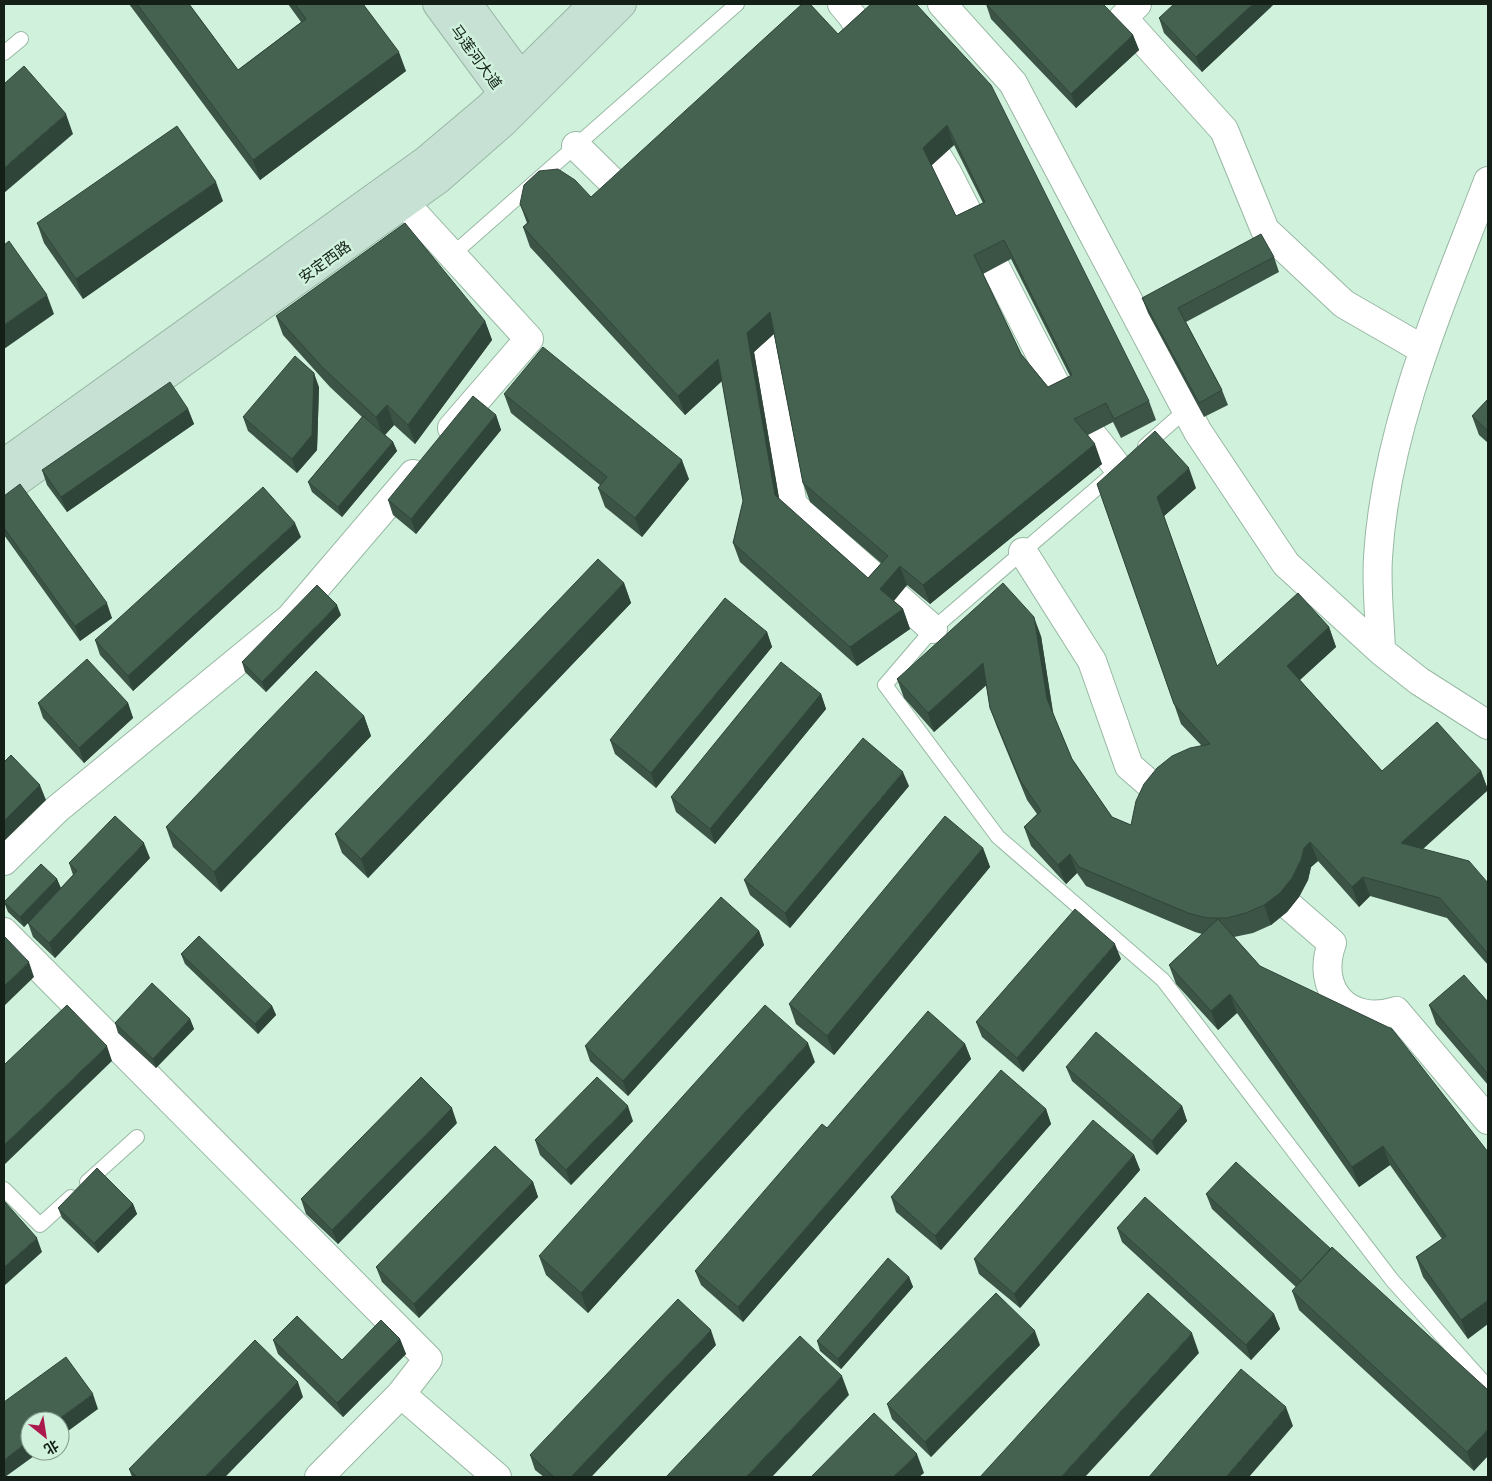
<svg xmlns="http://www.w3.org/2000/svg" width="1492" height="1481" font-family="'Archivo Narrow','Noto Sans SC',sans-serif">
	<style>
		.lines { fill: none; stroke-linecap: round; stroke-linejoin: round }
		.lane-casing { stroke: #98b8a4; stroke-width: 16 }
		.street-casing { stroke: #98b8a4; stroke-width: 30 }
		.secondary-casing { stroke: #98b8a4; stroke-width: 30 }
		.lane { stroke: #fff; stroke-width: 14 }
		.street { stroke: #fff; stroke-width: 28 }
		.secondary { stroke: #c7e2d4; stroke-width: 28 }
		.wall { fill: #3b5446; fill-rule: evenodd }
		.shaded-wall { fill: #304539 }
		.building { fill: #456251; stroke: #304539; fill-rule: evenodd }
		.labels { text-anchor: middle; stroke-width: 5; stroke-linejoin: round; paint-order: stroke }
		.street-label { font-size: 15px; fill: #131f17; stroke: #d0f1dc }
	</style>
	<rect width="100%" height="100%" fill="#d0f1dc"/>
	<g class="lines">
		<g class="lane-casing">
			<path id="lane" d="M4,53L21,39
				M452,255L737,4
				M1145,446L1186,410
				M1112,475L933,629L885,685L998,837L1163,980L1392,1280L1488,1387
				M87,1182L137,1137
				M4,1189L40,1225L71,1197"/>
		</g>
		<g class="street-casing">
			<path id="street" d="M842,4L852,16L874,52
				M942,4L1013,83L1198,432L1286,564L1381,651L1419,681L1488,725
				M1137,4L1123,18L1224,130L1265,230L1344,304L1424,350
				M920,128L947,172L1061,395L1119,469
				M576,146L636,205
				M390,187L529,339L452,428
				M745,312L758,325L793,505L933,629
				M1023,552L1092,661L1129,766L1175,806
				M1381,651C1380,620 1376,588 1378,557C1386,426 1442,302 1488,181
				M4,861L56,810L290,618L413,474
				M1263,883L1332,943C1315,990 1348,1026 1396,1011L1488,1120
				M4,932L428,1359L401,1394L319,1477
				M401,1394L497,1477"/>
		</g>
		<g class="secondary-casing">
			<path id="secondary" d="M437,4L513,107
				M468,4L531,90
				M4,463L425,161L489,107L593,4
				M4,491L439,179L503,123L622,4"/>
		</g>
		<use href="#lane" class="lane"/>
		<use href="#street" class="street"/>
		<use href="#secondary" class="secondary"/>
	</g>
	<path class="wall" d="M129,4H189L238,70L301,22L288,4H363L406,71L260,180Z
		M871,4L1149,401L1156,420L1121,438L1113,422L1088,435L1102,464L930,604L907,585L894,601L903,609L910,629L857,666L740,562L733,543L743,501L722,381L685,415L530,247L523,227L527,223L520,204L591,197L838,34ZM954,145L983,203L956,216L931,165ZM1011,259L1070,376L1048,387L1021,354L983,274ZM774,334L803,483L810,502L881,563L868,578L779,499L754,352Z
		M986,4L1133,35L1139,50L1076,108L991,19Z
		M1274,4L1202,72L1164,33L1159,18Z
		M223,201L83,299L44,243L37,223Z
		M1274,257L1279,272L1186,322L1222,390L1228,405L1204,417L1148,313L1142,298Z
		M276,316L485,321L492,340L415,444L394,425L385,435L393,442L397,451L342,517L312,492L308,482L362,417L330,387L283,335Z
		M319,387L317,450L297,473L248,431L243,417Z
		M504,394L689,479L642,537L605,507L598,488L600,485L511,413Z
		M1488,399V443L1479,435L1472,416Z
		M188,409L194,424L67,512L47,485L42,470Z
		M496,415L501,430L416,534L393,515L388,500Z
		M1097,484L1196,488L1164,516L1217,666L1329,627L1336,647L1300,680L1382,771H1481L1488,790L1423,849L1488,883V965L1447,918L1370,896L1359,907L1318,861L1311,867L1308,880L1299,897L1287,912L1271,925L1253,933L1234,937L1260,966L1488,1152L1468,1339L1423,1277L1416,1257L1442,1239L1390,1165L1359,1187L1237,1013L1218,1030L1176,984L1169,965L1202,934L1195,932L1086,886L1077,873L1066,884L1031,846L1024,827L1037,814L1027,800L997,727L990,708L986,685L934,732L904,698L897,679L1041,636L1053,714L1072,759L1112,817L1131,825L1201,745L1181,724Z
		M4,496L112,618L80,641L4,535Z
		M301,537L133,691L100,655L95,640Z
		M624,583L631,603L368,878L342,853L335,834Z
		M341,615L266,692L245,672L242,662Z
		M767,632L772,647L656,788L615,754L610,740Z
		M821,694L826,709L715,844L676,812L671,797Z
		M38,703H128L133,718L84,763L43,718Z
		M364,716L371,736L221,892L173,847L166,827Z
		M909,786L790,928L750,895L744,880Z
		M983,848L990,867L834,1055L796,1024L789,1004Z
		M150,858L55,958L33,937L28,923L24,927L8,912L4,902L57,879L61,888L73,875L69,863Z
		M759,931L764,945L628,1096L590,1061L585,1046Z
		M181,954L272,1006L276,1015L258,1034L185,964Z
		M1121,959L1023,1072L982,1037L976,1022Z
		M1488,1002V1085L1436,1024L1429,1005Z
		M190,1019L194,1029L156,1068L118,1033L115,1023Z
		M965,1044L971,1059L743,1322L701,1285L695,1271L827,1128Z
		M815,1062L588,1313L546,1275L539,1256Z
		M1066,1067L1182,1106L1187,1121L1157,1155L1072,1081Z
		M1046,1109L1051,1124L941,1250L896,1212L891,1197Z
		M633,1121L571,1185L540,1155L535,1140Z
		M457,1123L338,1244L306,1214L301,1199Z
		M1134,1155L1140,1170L1020,1308L979,1274L974,1259Z
		M533,1182L538,1197L419,1318L382,1282L376,1267Z
		M1206,1194L1331,1249L1488,1390L1474,1471L1299,1310L1292,1291L1296,1287L1212,1209Z
		M133,1204L137,1214L98,1253L62,1218L58,1208Z
		M1117,1228L1274,1314L1280,1329L1251,1360L1122,1242Z
		M909,1277L913,1287L841,1369L820,1351L817,1341Z
		M400,1339L406,1354L343,1417L278,1354L273,1340L342,1360Z
		M716,1345L591,1477H544L535,1470L530,1455Z
		M1040,1345L931,1457L892,1419L887,1404Z
		M303,1397L225,1477H132L129,1469Z"/>
	<path class="shaded-wall" d="M1253,4H1274L1202,72L1196,57Z
		M1133,35L1139,50L1076,108L1071,94Z
		M399,52L406,71L260,180L253,160Z
		M66,114L73,134L4,193V168Z
		M947,125L954,145L930,167L923,148Z
		M216,182L223,201L83,299L76,279Z
		M47,295L54,314L4,349V325Z
		M770,312L777,331L754,352L782,515L775,495L747,333Z
		M485,321L492,340L415,444L408,425Z
		M718,359L725,378L685,415L678,396Z
		M314,373L319,387L317,450L297,473L292,459Z
		M387,405L394,425L383,437L376,417Z
		M188,409L194,424L67,512L61,497Z
		M496,415L501,430L416,534L411,519Z
		M393,442L397,451L342,517L338,507Z
		M1095,444L1102,464L930,604L923,585Z
		M682,460L689,479L642,537L635,518Z
		M1189,468L1196,488L1164,516L1157,497Z
		M295,523L301,537L133,691L128,676Z
		M900,566L907,585L887,608L880,589Z
		M624,583L631,603L368,878L361,859Z
		M107,603L112,618L80,641L75,626Z
		M337,605L341,615L266,692L262,682Z
		M903,609L910,629L857,666L850,647Z
		M1034,617L1041,636L1054,718L1047,699Z
		M1329,627L1336,647L1294,685L1287,666Z
		M767,632L772,647L656,788L651,773Z
		M983,663L990,682L934,732L928,713Z
		M821,694L826,709L715,844L710,829Z
		M128,703L133,718L84,763L79,748Z
		M364,716L371,736L221,892L214,872Z
		M1481,771L1488,790L1408,862L1401,843Z
		M903,772L909,786L790,928L785,913Z
		M40,785L46,800L4,841V821Z
		M1310,842L1318,861L1311,867L1308,880L1299,897L1287,912L1271,925L1264,905L1304,848Z
		M144,843L150,858L55,958L49,943Z
		M983,848L990,867L834,1055L827,1036Z
		M1070,854L1077,873L1066,884L1058,865Z
		M1363,877L1370,896L1359,907L1352,887Z
		M57,879L61,889L24,927L20,917Z
		M759,931L764,945L628,1096L623,1081Z
		M1115,944L1121,959L1023,1072L1017,1058Z
		M29,962L34,977L4,1006V986Z
		M1230,994L1237,1013L1218,1030L1211,1011Z
		M272,1006L276,1015L258,1034L255,1024Z
		M190,1019L194,1029L156,1068L153,1059Z
		M808,1043L815,1062L588,1313L581,1293Z
		M965,1044L971,1059L743,1322L738,1307Z
		M107,1046L112,1061L4,1165V1145Z
		M628,1106L633,1121L571,1185L566,1170Z
		M1182,1106L1187,1121L1157,1155L1152,1141Z
		M452,1108L457,1123L338,1244L332,1230Z
		M1046,1109L1051,1124L941,1250L935,1236Z
		M1383,1146L1390,1165L1359,1187L1352,1167Z
		M1134,1155L1140,1170L1020,1308L1014,1294Z
		M533,1182L538,1197L419,1318L414,1304Z
		M133,1204L137,1214L98,1253L94,1243Z
		M37,1238L42,1252L4,1286V1267Z
		M909,1277L913,1287L841,1369L838,1359Z
		M1488,1300V1324L1468,1339L1461,1320Z
		M1274,1314L1280,1329L1251,1360L1246,1345Z
		M711,1330L716,1345L591,1477H571Z
		M1035,1331L1040,1345L931,1457L925,1442Z
		M1192,1333L1199,1353L1085,1477H1061Z
		M400,1339L406,1354L343,1417L337,1403Z
		M842,1376L849,1395L772,1477H746Z
		M298,1382L303,1397L225,1477H205Z
		M93,1394L98,1409L60,1437V1421H56Z
		M1286,1407L1293,1426L1249,1477H1226Z
		M1488,1429V1456L1474,1471L1467,1452Z
		M30,1440V1451H41L5,1477H4V1460Z
		M917,1454L924,1473L919,1477H893Z"/>
	<path class="building" d="M137,4H189L238,70L306,19L295,4H363L399,52L253,160Z
		M802,4H810L838,34L871,4H916L991,85L1149,401L1114,419L1106,403L1074,419L1095,444L923,585L900,566L880,589L903,609L850,647L733,543L743,501L718,359L678,396L523,227L529,222L520,204L524,185L539,171L558,169L575,180L591,197ZM947,125L985,202L956,216L923,148ZM1004,240L1072,375L1048,387L1021,354L974,255ZM770,312L803,483L888,556L868,578L775,495L747,333Z
		M986,4H1103L1133,35L1071,94Z
		M1174,4H1253L1196,57L1159,18Z
		M24,66L66,114L4,168V84Z
		M177,126L216,182L76,279L37,223Z
		M405,223L485,321L408,425L387,405L376,417L323,368L276,316Z
		M1261,234L1274,257L1178,308L1222,390L1199,403L1142,298Z
		M9,241L47,295L4,325V245Z
		M543,347L682,460L635,518L598,488L607,477L504,394Z
		M295,356L314,373L312,435L292,459L243,417Z
		M170,382L188,409L61,497L42,470Z
		M473,396L496,415L411,519L388,500Z
		M1488,399V431L1472,416Z
		M363,416L393,442L338,507L308,482Z
		M1155,431L1189,468L1157,497L1217,666L1298,593L1329,627L1287,666L1382,771L1437,722L1481,771L1401,843L1469,861L1488,883V954L1440,898L1363,877L1352,887L1310,842L1304,848L1301,860L1292,878L1280,893L1264,905L1246,913L1227,918H1207L1188,913L1079,867L1070,854L1058,865L1024,827L1041,811L1020,780L990,708L983,663L928,713L897,679L1003,583L1034,617L1047,699L1072,759L1112,817L1131,825L1136,801L1144,784L1157,768L1172,756L1190,748L1210,744L1174,704L1097,484Z
		M20,484L107,603L75,626L4,528V496Z
		M263,487L295,523L128,676L95,640Z
		M598,559L624,583L361,859L335,834Z
		M317,585L337,605L262,682L242,662Z
		M725,598L767,632L651,773L610,740Z
		M87,659L128,703L79,748L38,703Z
		M781,662L821,694L710,829L671,797Z
		M316,671L364,716L214,872L166,827Z
		M863,738L903,772L785,913L744,880Z
		M11,755L40,785L4,821V762Z
		M115,816L144,843L49,943L28,923L77,871L69,863Z
		M945,816L983,848L827,1036L789,1004Z
		M41,864L57,879L20,917L4,902Z
		M721,897L759,931L623,1081L585,1046Z
		M1075,909L1115,944L1017,1058L976,1022Z
		M1218,919L1260,966L1392,1029L1488,1152V1300L1461,1320L1416,1257L1446,1236L1383,1146L1352,1167L1230,994L1211,1011L1169,965Z
		M4,936L29,962L4,986Z
		M199,936L272,1006L255,1024L181,954Z
		M1464,975L1488,1002V1074L1429,1005Z
		M152,983L190,1019L153,1059L115,1023Z
		M67,1005L107,1046L4,1145V1065Z
		M765,1005L808,1043L581,1293L539,1256Z
		M928,1011L965,1044L738,1307L695,1271L822,1124L827,1128Z
		M1096,1032L1182,1106L1152,1141L1066,1067Z
		M1001,1070L1046,1109L935,1236L891,1197Z
		M421,1077L452,1108L332,1230L301,1199Z
		M597,1077L628,1106L566,1170L535,1140Z
		M1093,1120L1134,1155L1014,1294L974,1259Z
		M495,1146L533,1182L414,1304L376,1267Z
		M1236,1162L1331,1249L1301,1281L1206,1194Z
		M97,1168L133,1204L94,1243L58,1208Z
		M1145,1197L1274,1314L1246,1345L1117,1228Z
		M5,1202L37,1238L4,1267V1203Z
		M1332,1247L1488,1390V1429L1467,1452L1292,1291Z
		M888,1258L909,1277L838,1359L817,1341Z
		M996,1293L1035,1331L925,1442L887,1404Z
		M1148,1293L1192,1333L1061,1477H980Z
		M678,1299L711,1330L571,1477H554L530,1455Z
		M297,1316L342,1360L381,1320L400,1339L337,1403L273,1340Z
		M800,1336L842,1376L746,1477H666Z
		M255,1340L298,1382L205,1477H137L129,1469Z
		M66,1357L93,1394L56,1421H30V1440L4,1460V1402Z
		M1241,1369L1286,1407L1226,1477H1149Z
		M874,1413L917,1454L893,1477H811Z"/>
	<g class="labels">
		<g class="street-label">
			<text transform="translate(476 57) rotate(54)" y="5">马莲河大道</text>
			<text transform="translate(325 262) rotate(-36)" y="5">安定西路</text>
		</g>
	</g>
	<rect width="1492" height="1481" fill="none" stroke="#131f17" stroke-width="10"/>
	<g transform="translate(45 1436) rotate(150)"><circle r="24" fill="#d0f1dc" stroke="#849d8d"/>
	<path d="M0-4L9 19L0 12L-9 19Z" fill="#ac1a4d"/>
	<text y="-8" font-size="14" font-weight="bold" text-anchor="middle" fill="#131f17">北</text>
	</g>
</svg>
